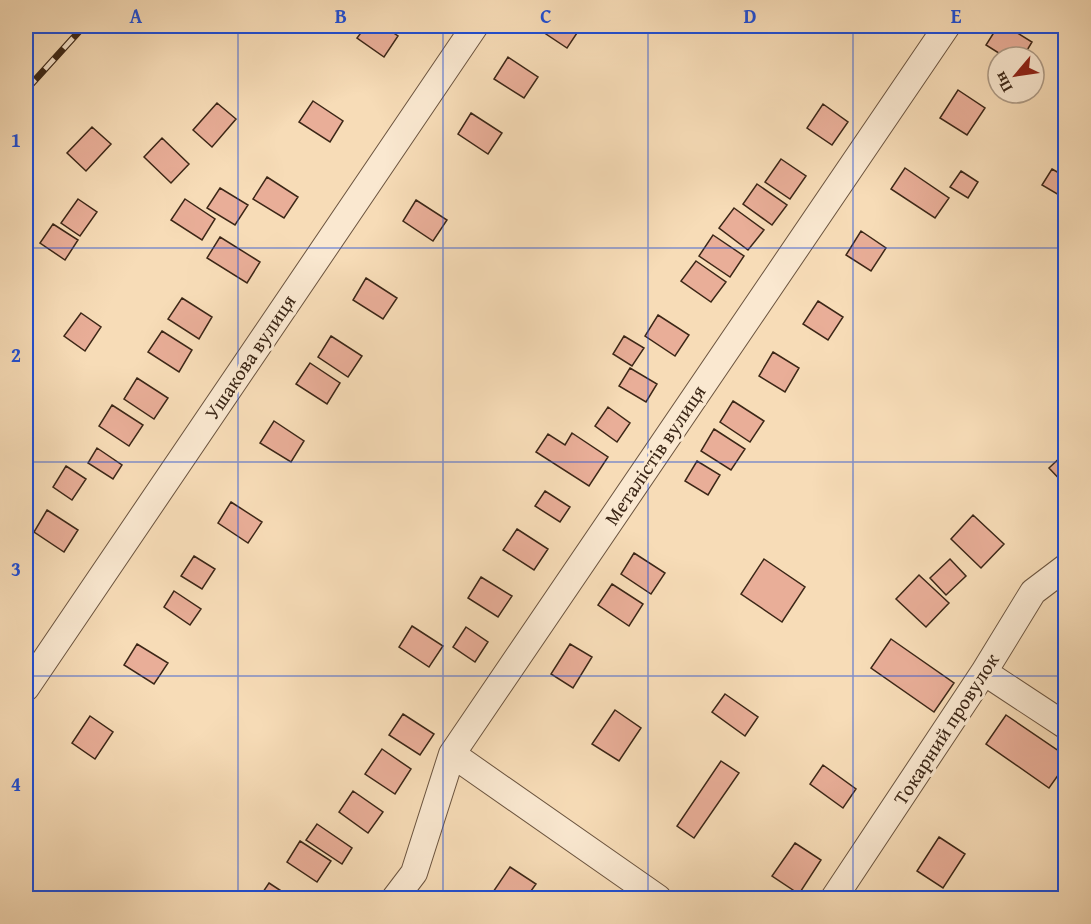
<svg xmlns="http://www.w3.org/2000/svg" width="1091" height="924" font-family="'Gentium Book Plus',serif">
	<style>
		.building { fill: #e9ae98; stroke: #3c2717; stroke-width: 1.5 }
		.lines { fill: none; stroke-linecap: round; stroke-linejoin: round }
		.minor-casing { stroke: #6b543f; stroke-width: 28 }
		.minor { stroke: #fae8d0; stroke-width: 26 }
		.rail-casing { stroke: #3c2717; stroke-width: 7 }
		.rail { stroke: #fae8d0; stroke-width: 4.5; stroke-dasharray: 14; stroke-linecap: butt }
		.grid { fill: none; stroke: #1d4ed8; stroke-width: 1.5; stroke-opacity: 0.55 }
		.labels { text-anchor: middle; stroke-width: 6; stroke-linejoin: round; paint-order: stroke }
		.street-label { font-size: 20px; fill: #3c2717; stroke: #fae8d0 }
		.neatline { fill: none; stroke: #1d4ed8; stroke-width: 2 }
		.grid-label { font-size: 20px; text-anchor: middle; font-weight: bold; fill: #1d4ed8 }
	</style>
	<rect width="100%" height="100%" fill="#f7dcb7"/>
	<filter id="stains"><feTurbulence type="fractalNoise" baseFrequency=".00333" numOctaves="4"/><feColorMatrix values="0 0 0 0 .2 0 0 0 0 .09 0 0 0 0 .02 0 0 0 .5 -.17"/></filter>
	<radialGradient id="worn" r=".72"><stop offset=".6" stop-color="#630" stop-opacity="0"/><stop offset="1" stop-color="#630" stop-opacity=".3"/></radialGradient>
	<path class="building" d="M366,26H383L398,36L384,57L357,38Z
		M538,26H579L581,27L567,48L537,28Z
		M998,26H1006L1032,42L1023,57H1005L986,45Z
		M508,57L538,77L524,98L494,79Z
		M958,90L985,108L967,135L940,118Z
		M313,101L343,121L330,142L299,122Z
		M217,103L236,119L212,147L193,130Z
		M823,104L848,122L832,145L807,128Z
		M471,113L502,133L488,154L458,134Z
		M92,127L111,144L86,171L67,153Z
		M162,138L189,164L171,183L144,157Z
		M781,159L806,176L790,199L765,182Z
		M905,168L949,198L935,218L891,189Z
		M1052,169L1066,177V184L1059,195L1042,185Z
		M961,171L978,182L968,198L950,187Z
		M267,177L298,197L284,218L253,199Z
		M757,184L787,205L772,225L743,204Z
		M220,188L248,205L235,225L207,208Z
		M78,199L97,212L80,236L61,223Z
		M185,199L215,219L202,240L171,220Z
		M416,200L447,220L433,241L403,221Z
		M734,208L764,230L748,250L719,228Z
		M53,224L78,240L65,260L40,243Z
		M861,231L886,248L871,271L846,255Z
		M713,235L744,256L730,277L699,256Z
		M220,237L260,262L247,283L207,258Z
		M696,261L726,282L711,302L681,281Z
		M366,278L397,298L383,319L353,300Z
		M182,298L212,317L199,339L168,319Z
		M818,301L843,317L828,340L803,324Z
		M81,313L101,327L85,351L64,336Z
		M658,315L689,335L675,356L645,336Z
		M162,331L192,350L179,372L148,352Z
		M331,336L362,356L348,377L318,357Z
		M624,336L644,348L632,366L613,354Z
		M773,352L799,368L785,392L759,376Z
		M310,363L340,383L327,404L296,384Z
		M630,368L657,384L646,402L619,386Z
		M137,378L168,398L154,419L124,399Z
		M733,401L764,421L750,442L720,422Z
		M112,405L143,425L129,446L99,426Z
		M608,407L630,423L617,442L595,426Z
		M274,421L304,441L291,462L260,443Z
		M714,429L745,449L731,470L701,451Z
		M572,433L608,457L589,486L536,452L548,434L565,445Z
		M97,448L122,465L113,479L88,463Z
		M1066,452V484L1065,485L1049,468Z
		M697,461L720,475L708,495L685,481Z
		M66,466L86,479L72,500L53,487Z
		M545,491L570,507L560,522L535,506Z
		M231,502L262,522L248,543L218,523Z
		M47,510L78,530L64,552L34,532Z
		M973,515L1004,544L981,568L951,539Z
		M517,529L548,549L534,570L503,550Z
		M634,553L665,573L651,594L621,574Z
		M194,556L215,569L202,589L181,576Z
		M764,559L805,587L782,622L741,594Z
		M950,559L966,576L946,595L930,578Z
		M919,575L949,603L926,627L896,599Z
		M481,577L512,596L498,617L468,598Z
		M612,584L643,604L629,626L598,605Z
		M174,591L201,609L190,625L164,607Z
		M412,626L443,646L429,667L399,647Z
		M466,627L488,642L475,662L453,647Z
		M891,639L954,683L934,712L871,668Z
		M137,644L168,663L154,684L124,665Z
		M570,644L592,657L573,688L551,674Z
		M725,694L758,717L745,736L712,712Z
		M615,710L641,728L619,761L592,744Z
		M403,714L434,734L420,755L389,735Z
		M1006,715L1066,756V764L1049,788L986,744Z
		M90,716L113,732L95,759L72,743Z
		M382,749L411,769L395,794L365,774Z
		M721,761L739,773L694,838L677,826Z
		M823,765L856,789L843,808L810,784Z
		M353,791L383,812L368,833L339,812Z
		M317,824L352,848L342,864L306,840Z
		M939,837L965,854L943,888L917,871Z
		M300,841L331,861L317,882L287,862Z
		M795,843L821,860L799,894L772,876Z
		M510,867L536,884L526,898H489Z
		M269,883L292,898H259Z"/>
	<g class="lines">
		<g class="minor-casing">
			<path id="minor" d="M984,672L1066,726
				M26,688L475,26
				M452,754L658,898
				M395,898L414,873L452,754L947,26
				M834,898L984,672L1033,592L1066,567"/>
		</g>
		<use href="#minor" class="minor"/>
		<g class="rail-casing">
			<path id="rail" d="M26,90L84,26"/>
		</g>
		<use href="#rail" class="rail"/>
	</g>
	<path class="grid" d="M238,26V898M443,26V898M648,26V898M853,26V898M26,248H1066M26,462H1066M26,676H1066"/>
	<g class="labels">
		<g class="street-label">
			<text transform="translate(250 357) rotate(-56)" y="7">Ушакова вулиця</text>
			<text transform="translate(655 455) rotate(-56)" y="7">Металістів вулиця</text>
			<text transform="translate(946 729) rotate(-57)" y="7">Токарний провулок</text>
		</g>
	</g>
	<rect width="1091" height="924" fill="none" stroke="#f7dcb7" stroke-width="66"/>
	<g transform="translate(1016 75) rotate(241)"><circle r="28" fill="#fae8d0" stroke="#ae9b86" stroke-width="1.5"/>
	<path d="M0-4.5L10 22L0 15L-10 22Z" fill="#8f2418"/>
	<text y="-9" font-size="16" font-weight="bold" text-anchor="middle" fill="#3c2717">Пн</text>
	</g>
	<rect x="33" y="33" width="1025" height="858" class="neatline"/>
	<g class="grid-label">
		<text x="136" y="23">A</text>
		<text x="341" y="23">B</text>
		<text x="546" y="23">C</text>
		<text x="750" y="23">D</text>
		<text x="956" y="23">E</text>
		<text x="16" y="147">1</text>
		<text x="16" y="362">2</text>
		<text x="16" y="576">3</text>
		<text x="16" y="791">4</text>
	</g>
	<rect width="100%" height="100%" filter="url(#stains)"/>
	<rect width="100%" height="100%" fill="url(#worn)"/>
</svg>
